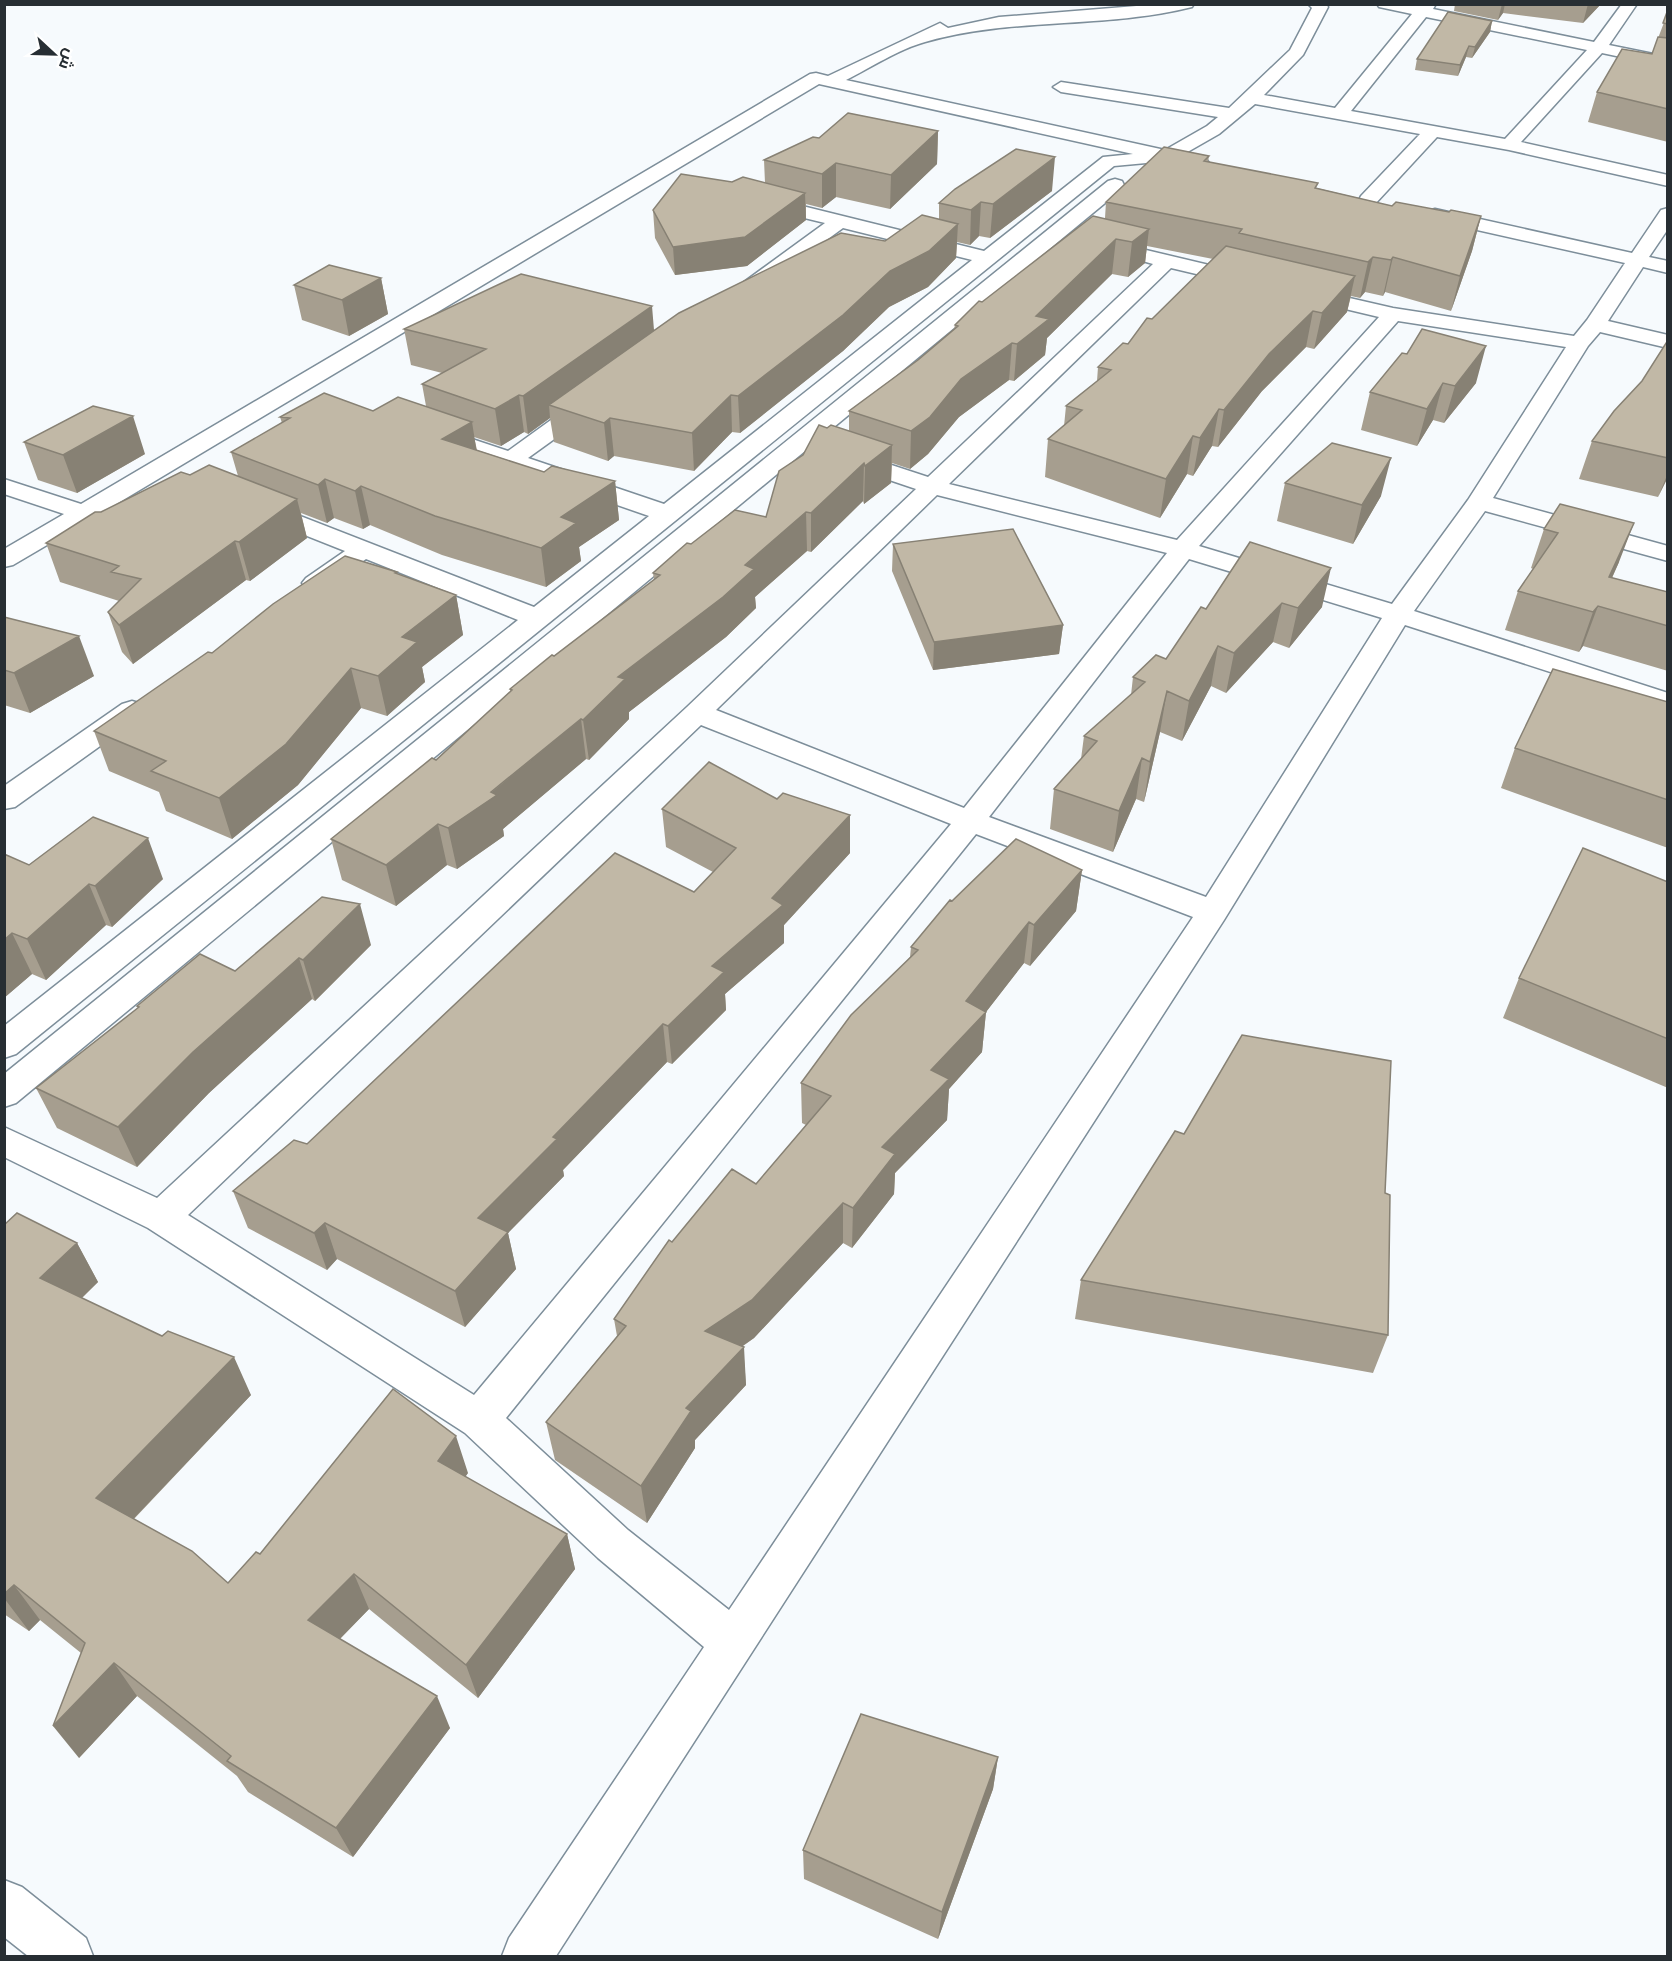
<svg xmlns="http://www.w3.org/2000/svg" width="1672" height="1961" font-family="Montserrat,Cairo,sans-serif">
	<style>
		.lines { fill: none; stroke-linecap: round; stroke-linejoin: round }
		.minor-casing { stroke: #7d8e9a; stroke-width: 3 }
		.minor { fill: #fff; fill-rule: evenodd }
		.wall { fill: #a69e8f }
		.shaded-wall { fill: #878174 }
		.building { fill: #c1b8a6; stroke: #878174; stroke-width: 1.5 }
	</style>
	<rect width="100%" height="100%" fill="#f6fafd"/>
	<g class="lines">
		<g class="minor-casing">
			<path id="minor" d="M1161,4H1194L1192,7C1105,29 1012,17 925,42C899,49 870,68 846,80L1165,150L1207,126L1218,117L1061,92L1053,87L1061,82L1229,108L1290,50L1312,8L1308,4H1326L1328,7L1303,55L1264,95L1335,108L1412,14L1379,7L1377,4L1419,6L1436,4L1433,9L1594,42L1622,4H1637L1609,45L1668,57V67L1602,53L1521,142L1668,175V186L1509,150L1437,137L1375,204H1361L1359,200L1361,196L1420,134L1255,104L1219,134L1184,154L1206,159L1209,163L1206,167L1200,168L1168,161L1114,166L16,1054L4,1058V1026L518,620L366,559C349,571 328,594 306,588L302,583L306,578L345,551L254,515L251,510L254,505L263,503L272,505L534,607L649,516L426,439L422,434L426,429L434,427L442,429L508,451L580,399L588,397L596,399L599,404L596,409L528,458L664,504L972,260L843,228L758,290H744L741,286L744,282L825,223L755,206L753,202L755,198L762,196L984,251L1103,157L1133,154L819,84L93,518L13,565L4,567V549L64,514L4,494V479L81,504L810,74L816,73L828,76L940,23L948,28L999,17ZM1426,17L1587,50L1505,139L1351,111Z
				M1115,179L1122,181L1124,185L1122,189L16,1103L4,1107V1074L1108,181Z
				M1668,208V229L1649,257L1668,261V273L1643,267L1608,321L1668,335V348L1600,332L1588,346L1493,498L1668,546V561L1485,511L1414,611L1668,693V710L1405,625L1224,920L556,1956H502L509,1938L704,1647L598,1558L465,1433L148,1228L4,1157V1127L157,1198L687,707L916,489L842,464L838,459L842,454L850,452L858,454L928,477L1153,264L1139,260L1136,256L1139,252L1146,250L1247,274L1254,276L1257,280L1254,284L1247,286L1171,268L949,484L1177,540L1379,317L1299,298L1296,294L1299,290L1306,288L1393,308L1574,336L1587,320L1625,263L1428,219L1425,215L1428,211L1435,209L1632,253L1661,210ZM1398,321L1566,347L1468,500L1392,604L1199,546ZM937,495L1167,553L964,808L716,710ZM1189,559L1382,618L1206,897L989,817ZM701,725L951,824L474,1395L188,1215ZM976,834L1193,917L729,1610L628,1530L506,1418Z
				M132,701L142,704L146,710L142,716L15,807L4,809V786L122,704Z
				M4,1880L22,1887L86,1938L93,1956H28L4,1937Z"/>
		</g>
		<use href="#minor" class="minor"/>
	</g>
	<path class="wall" d="M1455,4H1601L1583,23L1503,13L1498,20L1454,11Z
		M1668,12V142L1588,122L1597,92L1652,54Z
		M1492,21L1490,32L1472,58L1466,57L1458,76L1415,70L1417,59Z
		M938,131L937,164L890,209L836,197L822,208L806,204V220L747,266L675,275L655,238L653,210L732,182L765,183L764,160L819,138Z
		M1209,156L1208,162L1392,206L1481,216L1472,251L1451,311L1385,292L1383,296L1365,292L1360,298L1351,296L1347,312L1314,349L1306,347L1262,391L1218,447L1212,446L1193,476L1187,474L1160,518L1045,477L1048,439L1064,426L1066,406L1097,381L1098,367L1128,344L1152,319L1213,259L1147,246L1145,263L1128,277L1112,274L1047,338L1045,355L1014,381L1009,380L959,417L928,454L910,469L892,463L891,483L864,504L863,501L811,552L807,551L755,597L756,608L726,637L629,712V719L589,760L586,759L503,829L504,836L457,869L447,865L396,906L342,880L331,839L436,760L510,692V689L554,656L654,580L653,573L691,544L766,517L803,455L827,428L849,431V411L918,360L954,329L955,325L982,302L1105,218L1106,202Z
		M1052,191L990,238L979,236L970,245L957,242L956,258L928,287L889,307L843,351L740,433L732,432L694,471L614,456L608,461L554,442L550,418L528,434L524,432L501,446L474,437L477,450L544,472L615,481L619,520L579,547L581,561L546,587L442,555L370,525L363,529L334,518L327,523L301,513L307,538L250,581L246,580L133,664L122,652L108,612L119,601L60,582L46,543L101,512L190,475L238,476L231,452L282,423L280,417L373,411L426,406L422,384L442,373L411,365L404,329L654,330L885,241L939,219V203Z
		M381,278L388,314L349,336L302,320L294,285Z
		M1668,340V477L1658,497L1579,479L1592,441L1642,381Z
		M1402,353L1476,383L1444,423L1433,420L1417,446L1361,430L1370,392Z
		M24,442L145,454L77,493L38,480Z
		M1285,483L1381,496L1353,544L1277,521Z
		M1560,504L1619,562L1612,578L1668,592V671L1583,646L1579,652L1505,630L1518,591L1533,569L1531,568L1544,529Z
		M1250,542L1322,607L1289,648L1273,642L1226,693L1211,686L1182,741L1160,732L1144,802L1136,799L1113,852L1050,829L1054,789L1081,759L1084,736L1131,695L1133,677L1166,659L1206,609Z
		M893,544L1063,625L1059,654L933,670L892,571Z
		M397,572V574L456,595L463,635L422,667L425,682L387,716L361,708L298,785L232,839L166,811L159,792L109,771L94,731L212,653Z
		M4,617L94,676L30,713L4,705Z
		M1668,702V848L1501,788L1515,748Z
		M777,799L850,815V853L784,925V943L725,994L726,1010L672,1064L667,1062L563,1170L564,1176L508,1233L516,1269L465,1327L337,1259L327,1270L248,1228L233,1191L307,1144L694,892L713,872L666,847L662,809Z
		M4,854L29,865L163,879L112,927L106,925L46,980L32,974L4,998Z
		M1082,870L1076,911L1030,966L1024,963L986,1012L982,1052L949,1089L947,1120L895,1173L894,1194L852,1248L843,1243L754,1338L743,1346L746,1385L695,1440V1448L647,1523L555,1460L546,1422L617,1336L614,1319L672,1242L756,1184L806,1125L802,1123L801,1083L910,957L911,947L952,901Z
		M1668,882V1088L1503,1018L1519,978Z
		M371,945L315,1001L312,999L209,1093L137,1167L57,1128L36,1088L138,1008L137,1006L235,971Z
		M4,1225L77,1243L98,1282L82,1298L251,1395L134,1519L228,1583L260,1554L468,1473L465,1477L567,1534L575,1569L478,1698L369,1609L340,1639L450,1728L353,1857L248,1792L237,1776L137,1696L79,1758L81,1653L40,1620L29,1631L4,1614Z
		M1081,1280L1388,1335L1373,1373L1075,1319Z
		M998,1757L993,1789L938,1939L804,1879L803,1850Z"/>
	<path class="shaded-wall" d="M1502,4H1505L1503,13L1498,20Z
		M1588,4H1601L1583,23Z
		M1492,21L1490,32L1472,58L1475,47Z
		M1469,46L1466,57L1458,76L1460,65Z
		M938,131L937,164L890,209L891,175Z
		M1055,157L1052,191L990,238L993,204Z
		M836,163V197L822,208V174Z
		M805,193L806,220L747,266L675,275L673,247Z
		M981,202L979,236L970,245L971,210Z
		M1481,216L1472,251L1451,311L1460,276Z
		M958,224L956,258L928,287L889,307L843,351L740,433L738,396L890,271Z
		M1149,229L1145,263L1128,277L1132,242Z
		M1116,239L1112,274L1047,338L1045,355L1014,381L1017,344L1036,316Z
		M1373,257L1365,292L1360,298L1368,262Z
		M1393,257L1385,292L1383,296L1391,260Z
		M1355,276L1347,312L1314,349L1322,313Z
		M381,278L388,314L349,336L342,300Z
		M652,306L655,342L549,405L550,418L528,434L523,396Z
		M1313,311L1306,347L1262,391L1218,447L1224,410L1269,354Z
		M1012,343L1009,380L959,417L928,454L910,469L911,431L961,379Z
		M1486,346L1476,383L1444,423L1455,386Z
		M1443,383L1433,420L1417,446L1427,409Z
		M519,395L524,432L501,446L495,409Z
		M731,395L732,432L694,471L692,433Z
		M1219,409L1212,446L1193,476L1200,438Z
		M133,416L145,454L77,493L63,455Z
		M610,418L614,456L608,461L604,423Z
		M472,422L478,460L442,439Z
		M1193,436L1187,474L1160,518L1166,479Z
		M892,445L891,483L864,504L865,466Z
		M1391,458L1381,496L1353,544L1362,505Z
		M864,463L863,501L811,552V513Z
		M1668,473V477L1658,497Z
		M325,479L334,518L327,523L318,485Z
		M615,481L619,520L579,547L581,561L546,587L541,548L561,517Z
		M361,486L370,525L363,529L355,491Z
		M297,499L307,538L250,581L239,542Z
		M806,512L807,551L755,597L756,608L726,637L629,712V719L589,760L583,720L618,677Z
		M1634,523L1619,562L1599,606L1609,577Z
		M235,541L246,580L133,664L119,625Z
		M1331,568L1322,607L1289,648L1298,608Z
		M456,595L463,635L422,667L425,682L387,716L378,676L402,637Z
		M1282,603L1273,642L1226,693L1234,653Z
		M1598,606L1583,646L1579,652L1593,612Z
		M1063,625L1059,654L933,670L934,642Z
		M79,636L94,676L30,713L14,673Z
		M1218,646L1211,686L1182,741L1189,701Z
		M351,668L361,708L298,785L232,839L219,798Z
		M1167,691L1160,732L1144,802L1150,762Z
		M581,719L586,759L503,829L504,836L457,869L448,828Z
		M1142,758L1136,799L1113,852L1119,811Z
		M850,815V853L784,925V943L725,994L726,1010L672,1064L668,1026L712,966L772,898Z
		M438,824L447,865L396,906L386,865Z
		M148,838L163,879L112,927L95,886Z
		M1082,870L1076,911L1030,966L1034,925Z
		M89,884L106,925L46,980L27,939Z
		M360,904L371,945L315,1001L303,960Z
		M1029,922L1024,963L986,1012L982,1052L949,1089L947,1120L895,1173L894,1194L852,1248L853,1208L882,1147L931,1070L966,1001Z
		M12,933L32,974L4,998V940Z
		M299,958L312,999L209,1093L137,1167L118,1127L193,1052Z
		M663,1024L667,1062L563,1170L564,1176L508,1233L516,1269L465,1327L455,1291L478,1218L553,1137Z
		M843,1203V1243L754,1338L709,1369L705,1331Z
		M325,1223L337,1259L327,1270L314,1233Z
		M77,1243L98,1282L62,1317L40,1278Z
		M744,1347L746,1385L695,1440V1448L647,1523L641,1486L686,1408Z
		M234,1357L251,1395L119,1534L96,1498Z
		M456,1436L468,1473L450,1498L438,1461Z
		M567,1534L575,1569L478,1698L466,1665Z
		M354,1574L369,1609L325,1654L308,1620Z
		M14,1585L40,1620L29,1631L4,1598V1594Z
		M114,1663L137,1696L79,1758L53,1726Z
		M437,1696L450,1728L353,1857L336,1828Z
		M998,1757L993,1789L938,1939L942,1912Z"/>
	<path class="building" d="M1448,12L1492,21L1475,47L1469,46L1460,65L1417,59Z
		M1667,12H1668V24L1663,23Z
		M1658,37L1668,38V109L1597,92L1622,49L1652,54Z
		M848,113L938,131L891,175L836,163L822,174L764,160L813,137L819,138Z
		M1164,147L1209,156L1204,161L1318,183L1315,188L1392,206L1396,202L1449,212L1451,210L1481,216L1460,276L1393,257L1391,260L1373,257L1368,262L1239,233L1242,229L1106,202Z
		M1016,149L1055,157L993,204L981,202L971,210L939,203L955,189Z
		M681,174L732,182L743,177L805,193L745,237L673,247L653,210Z
		M922,215L958,224L929,251L890,271L843,315L738,396L731,395L692,433L610,418L604,423L549,405L679,313L841,233L885,241Z
		M1093,216L1149,229L1132,242L1116,239L1036,316L1049,319L1017,344L1012,343L961,379L930,417L911,431L849,411L918,360L958,326L955,325L979,301L982,302Z
		M1226,246L1355,276L1322,313L1313,311L1269,354L1224,410L1219,409L1200,438L1193,436L1166,479L1048,439L1082,410L1066,406L1111,370L1098,367L1123,343L1128,344L1147,318L1152,319Z
		M329,265L381,278L342,300L294,285Z
		M521,274L652,306L523,396L519,395L495,409L422,384L486,349L404,329Z
		M1422,329L1486,346L1455,386L1443,383L1427,409L1370,392L1402,353L1407,354Z
		M1668,340V458L1592,441L1614,411L1642,381Z
		M324,393L373,411L398,397L472,422L442,439L544,472L552,466L615,481L561,517L576,523L541,548L435,516L361,486L355,491L325,479L318,485L231,452L290,418L280,417Z
		M93,406L133,416L63,455L24,442Z
		M819,425L827,428L831,425L892,445L865,466L864,463L811,513L806,512L745,565L754,569L723,597L618,677L625,679L583,720L581,719L491,792L497,795L448,828L438,824L386,865L331,839L432,758L436,760L512,690L510,689L552,655L554,656L660,575L653,573L687,543L691,544L735,510L766,517L779,471L803,455Z
		M1332,443L1391,458L1362,505L1285,483Z
		M209,465L297,499L239,542L235,541L119,625L108,612L141,579L111,572L119,566L46,543L95,512H101L181,472L190,475Z
		M1560,504L1634,523L1609,577L1668,592V626L1598,606L1593,612L1518,591L1558,533L1544,529Z
		M1013,529L1063,625L934,642L893,544Z
		M1250,542L1331,568L1298,608L1282,603L1234,653L1218,646L1189,701L1167,691L1150,762L1142,758L1119,811L1054,789L1097,741L1084,736L1145,682L1133,677L1156,655L1166,659L1201,607L1206,609Z
		M345,556L397,572L395,573L456,595L402,637L417,642L378,676L351,668L286,744L219,798L151,771L166,761L94,731L208,652L212,653L273,604Z
		M4,617L79,636L14,673L4,670Z
		M1553,669L1668,702V800L1515,748Z
		M709,762L777,799L783,793L850,815L772,898L783,905L712,966L724,972L668,1026L663,1024L553,1137L557,1139L478,1218L508,1232L455,1291L325,1223L314,1233L233,1191L294,1140L307,1144L615,853L694,892L736,848L662,809Z
		M93,817L148,838L95,886L89,884L27,939L12,933L4,940V854L29,865Z
		M1016,839L1082,870L1034,925L1029,922L966,1001L986,1012L931,1070L949,1079L882,1147L895,1154L853,1208L843,1203L752,1300L705,1331L744,1347L686,1408L691,1411L641,1486L546,1422L626,1326L614,1319L669,1240L672,1242L732,1169L756,1184L831,1096L801,1083L851,1015L918,950L911,947L950,900L952,901Z
		M1583,848L1668,882V1039L1519,978Z
		M322,897L360,904L303,960L299,958L193,1052L118,1127L36,1088L139,1007L137,1006L200,954L235,971Z
		M1242,1035L1391,1061L1385,1193L1390,1195L1388,1335L1081,1280L1175,1131L1184,1134Z
		M17,1213L77,1243L40,1278L162,1336L168,1331L234,1357L96,1498L192,1551L228,1583L256,1552L260,1554L393,1389L456,1436L438,1461L567,1534L466,1665L354,1574L308,1620L437,1696L336,1828L227,1761L231,1756L114,1663L53,1726L85,1643L14,1585L4,1594V1225Z
		M861,1714L998,1757L942,1912L803,1850Z"/>
	<rect width="1672" height="1961" fill="none" stroke="#272e33" stroke-width="12"/>
	<g transform="translate(54 54) rotate(112)" stroke="#ffffff" stroke-width="4.5" paint-order="stroke">
	<path d="M0-4.5L10 22L0 15L-10 22Z" fill="#272e33"/>
	<text y="-9" font-size="16" font-weight="bold" text-anchor="middle" fill="#272e33">ش</text>
	</g>
</svg>
